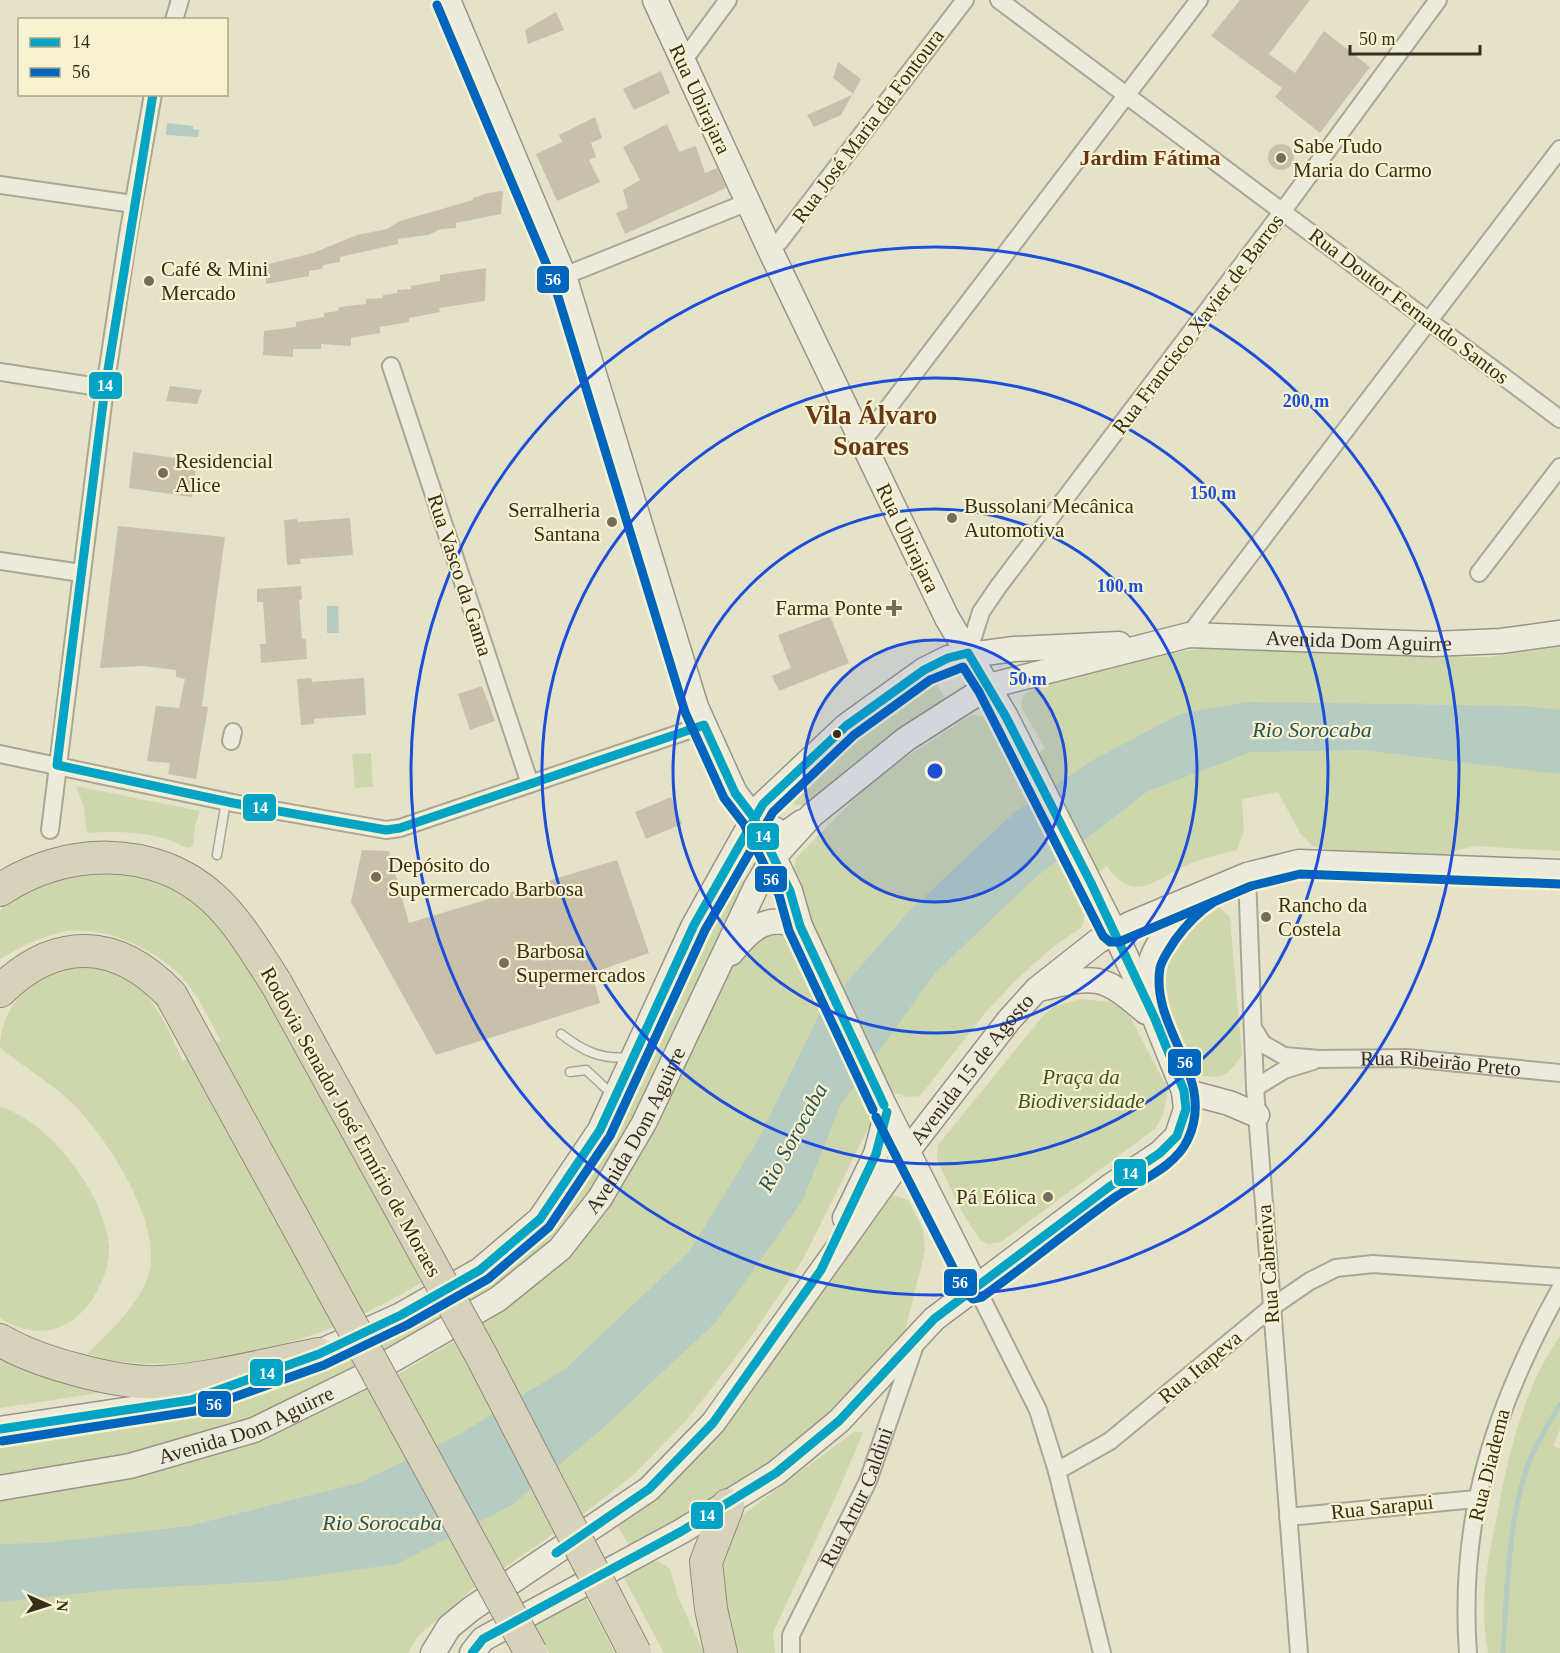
<svg xmlns="http://www.w3.org/2000/svg" width="1560" height="1653" font-family="'Times New Roman',serif">
	<style>
		.green { fill: #ced7ac }
		.water { fill: #b6cbc1 }
		.lines { fill: none; stroke-linecap: round; stroke-linejoin: round }
		.stream { stroke: #b6cbc1; stroke-width: 5 }
		.building { fill: #c8c0ab }
		.lane-casing { stroke: #aaa694; stroke-width: 11 }
		.street-casing { stroke: #aaa694; stroke-width: 20 }
		.secondary-casing { stroke: #999484; stroke-width: 27 }
		.highway-casing { stroke: #8f8b7a; stroke-width: 34 }
		.lane { stroke: #eceadc; stroke-width: 8 }
		.street { stroke: #eceadc; stroke-width: 16 }
		.secondary { stroke: #eceadc; stroke-width: 24 }
		.highway { stroke: #d7d2bb; stroke-width: 32 }
		.highway-bridge-casing { stroke: #8f8b7a; stroke-width: 34; stroke-linecap: butt }
		.highway-bridge { stroke: #d7d2bb; stroke-width: 32 }
		.bus-1-casing { stroke: #f7f2cf; stroke-width: 14 }
		.bus-2-casing { stroke: #f7f2cf; stroke-width: 14 }
		.bus-1 { stroke: #03a3c5; stroke-width: 9 }
		.bus-2 { stroke: #0065bd; stroke-width: 9 }
		.ring { fill: none; stroke: #1d4ed8; stroke-width: 3 }
		.poi-dot { fill: #756d59; stroke: #f7f2cf; stroke-width: 2 }
		.bus-dot { fill: #382e1c; stroke: #f7f2cf; stroke-width: 2 }
		.labels { text-anchor: middle; stroke-width: 4.5; stroke-linejoin: round; paint-order: stroke }
		.street-label { font-size: 21px; fill: #382e1c; stroke: #f7f2cf }
		.poi-label { font-size: 21px; fill: #382e1c; stroke: #f7f2cf; text-anchor: start }
		.park-label { font-size: 21px; font-style: italic; fill: #3f5522; stroke: #f7f2cf }
		.neighbourhood-label { font-size: 22px; font-weight: bold; fill: #663719; stroke: #f7f2cf }
		.water-label { font-size: 22px; font-style: italic; fill: #2a5358; stroke: #f7f2cf }
		.district-label { font-size: 27px; font-weight: bold; fill: #663719; stroke: #f7f2cf }
		.centre { fill: #1d4ed8; stroke: #f7f2cf; stroke-width: 3 }
		.ring-label { font-size: 18px; text-anchor: middle; font-weight: bold; fill: #1d4ed8; stroke: #f7f2cf; stroke-width: 4.5; stroke-linejoin: round; paint-order: stroke }
		.line-badge { stroke: #f7f2cf; stroke-width: 2 }
		.badge-label { font-size: 16px; text-anchor: middle; font-weight: bold; fill: #fff }
	</style>
	<rect width="100%" height="100%" fill="#e5e2ca"/>
	<path class="green" d="M1560,647V851L1473,846L1432,858L1348,853L1313,846L1300,833L1278,792L1242,799L1244,831L1237,850C1221,854 1203,858 1187,865C1155,880 1134,905 1107,866L1074,890L1084,910V919L1081,928L1054,946L1017,979L985,1013L920,1096L908,1097L890,1092L886,1085L870,1107L872,1121L802,1261L746,1344L686,1421L633,1475L590,1509L470,1591L418,1636L408,1653H0V1502L127,1478L202,1459L275,1433L389,1380L492,1318L568,1254L742,948L779,928L795,940L813,980L828,955L792,879L796,858L876,777L971,715L983,716L990,720L1018,771L1045,748L1021,707L1023,695L1041,685L1151,656L1201,649L1294,650L1408,657H1488Z
		M930,674L946,699L884,741L804,805H797L785,799L808,771Z
		M371,753L373,787L355,788L352,754Z
		M76,786L200,811L195,825L193,846L187,848C154,831 124,831 87,833L84,808Z
		M84,870C150,872 178,886 227,930L423,1282C387,1302 350,1323 312,1335C247,1356 152,1376 87,1354C109,1332 135,1309 147,1279C167,1228 108,1139 73,1104C51,1083 24,1067 0,1048C0,985 73,948 126,978C156,995 169,1033 183,1061L221,1041C209,1019 197,993 180,975C154,948 101,924 63,932C40,937 20,947 0,959V911C22,886 53,878 84,870Z
		M736,872L744,882L632,1125L590,1194L557,1237L484,1295L358,1368L249,1422L139,1452L0,1478V1438L215,1401L285,1378L344,1350L539,1227L695,940Z
		M1217,905L1230,917L1242,1055C1228,1077 1222,1079 1196,1075L1162,1006L1167,955L1179,928L1198,912Z
		M1080,999L1111,1002L1129,1015L1168,1089L1163,1115L1155,1129L1001,1242L988,1244L980,1240L962,1212L937,1160L938,1145L1042,1017L1053,1007Z
		M0,1107C50,1121 104,1194 109,1245C110,1258 106,1274 100,1285C80,1329 41,1344 0,1318Z
		M893,1195L908,1200L923,1229L925,1251L904,1335L816,1431L743,1483L630,1546L617,1526L680,1476L746,1400Z
		M1560,1336V1429L1553,1446L1560,1449V1653H1488C1486,1638 1483,1622 1484,1607C1484,1578 1490,1550 1496,1521C1508,1456 1522,1391 1560,1336Z
		M0,1357L23,1369L111,1391L0,1408Z
		M855,1431L863,1433L833,1503L773,1633L775,1653H732L715,1577L733,1522Z
		M658,1561L670,1569L678,1597L704,1653H664L623,1576L641,1565Z
		M584,1594L615,1653H549L531,1620Z"/>
	<path class="water" d="M167,123L193,126V129L199,130L198,137L166,135Z
		M327,606H338L339,633H327Z
		M1248,702L1524,706L1560,710V774L1362,750L1251,752L1148,791L1036,877L935,973L840,1106L803,1200L717,1321L603,1428L512,1505L397,1564L279,1581L122,1589L0,1602V1544L45,1543L189,1526L359,1483L460,1434L565,1369L689,1252L759,1138L820,1013L908,912L1015,812L1093,760L1180,714Z"/>
	<g class="lines">
		<path class="stream" d="M1503,1653C1507,1592 1508,1513 1531,1457C1539,1439 1551,1421 1560,1404"/>
	</g>
	<path class="building" d="M1240,0H1310L1269,54L1295,73L1324,31L1370,67L1320,133L1275,97L1282,88L1211,36Z
		M556,12L564,30L528,44L525,30Z
		M838,62L861,79L853,94L833,78Z
		M661,71L670,93L634,110L623,89Z
		M852,95L841,115L814,127L807,115Z
		M595,117L602,138L591,143L596,157L589,160L600,182L557,201L536,154L562,142L559,135Z
		M667,124L679,152L696,146L705,173L717,168L726,188L625,234L616,213L628,208L623,190L640,180L623,147Z
		M1268 157a13 13 0 1 1 26 0a13 13 0 1 1-26 0Z
		M503,191L501,214L456,223V228L441,229L428,235L398,239V244L340,257V262L323,265L322,269L309,271V276L266,284L265,265L313,253L357,235L387,229L400,221L473,200V198L488,193Z
		M486,268L485,301L439,308L440,312L409,318V322L380,327V333L351,338V346L321,344V349H293V357L263,355L264,331L296,327V322L324,317V313L338,311L339,307L366,304V299L383,298V295L397,293V290L411,289V286L440,281V275Z
		M170,386L202,390L197,404L166,401Z
		M133,452L197,461L192,497L129,488Z
		M350,518L353,555L300,559L301,564L287,565L284,520L297,519L298,522Z
		M118,526L225,537L202,706L208,707L196,779L168,774L170,763L147,761L156,706L179,708L185,679L176,677V670L143,666L100,668Z
		M301,586L302,599L299,600L302,639H306L307,659L261,663L260,644H266L263,602H257V589Z
		M830,616L849,663L779,691L772,676L791,668L778,635Z
		M311,678L312,682L364,678L366,715L314,719V724L301,725L297,679Z
		M482,686L495,721L470,730L458,694Z
		M671,797L682,824L646,839L635,812Z
		M362,850L389,851L409,923L617,860L649,953L592,973L600,1003L436,1055L351,902Z"/>
	<g class="lines">
		<g class="lane-casing">
			<path id="lane" d="M217,855L226,801
				M561,1034C583,1051 601,1060 630,1057
				M570,1072L586,1070L613,1095"/>
		</g>
		<g class="street-casing">
			<g id="street">
				<path d="M999,0L1560,419"/>
				<path d="M174,20L180,0"/>
				<path d="M683,61L728,0"/>
				<path d="M0,185L133,204"/>
				<path d="M770,250L780,241L965,0"/>
				<path d="M564,276L748,202"/>
				<path d="M391,366L530,784"/>
				<path d="M0,372L105,388"/>
				<path d="M862,442L1199,0"/>
				<path d="M0,561L81,573"/>
				<path d="M1479,573L1560,467"/>
				<path d="M1189,635L1560,149"/>
				<path d="M968,653L981,612L998,587L1282,212L1438,0"/>
				<path d="M231,741L233,732"/>
				<path d="M0,754L233,803L386,830L400,828L704,725"/>
				<path d="M50,830L105,388L128,235L153,94"/>
				<path d="M1247,875L1255,1088L1299,1653"/>
				<path id="s1" d="M1253,1028L1263,1044L1284,1056L1320,1059L1408,1058L1560,1073"/>
				<path d="M1255,1088L1284,1070L1313,1061"/>
				<path d="M976,1287L1038,1410L1057,1471L1102,1653"/>
				<path d="M1057,1471L1110,1441L1272,1307L1310,1281L1336,1268L1373,1264L1560,1277"/>
				<path d="M1288,1517L1476,1499"/>
				<path id="s2" d="M791,1653V1635L868,1481L915,1345"/>
				<path d="M1468,1653C1458,1517 1495,1406 1560,1289"/>
			</g>
		</g>
		<g class="secondary-casing">
			<g id="secondary">
				<path d="M448,0L564,276L696,707L735,793L754,818L781,833L788,832L802,822"/>
				<path d="M769,847L790,891L800,926L884,1105L976,1287"/>
				<path d="M731,953C752,927 767,914 800,926"/>
				<path d="M1039,989C1096,975 1102,974 1146,1012"/>
				<path d="M1150,999C1140,958 1166,930 1194,904"/>
				<path d="M1184,1091L1229,1103L1257,1115"/>
				<path d="M845,1218L876,1154L887,1112"/>
				<path d="M302,1360L401,1315L480,1270L540,1219L600,1130L694,925L754,818L763,804L846,726L924,670L948,658L1014,649L1119,644"/>
				<path d="M0,1429L191,1400L247,1380"/>
				<path id="s3" d="M0,1488L130,1466L254,1430L368,1374L498,1299L560,1249L600,1198L644,1123L756,887L773,858L812,815L906,739L989,686L1189,635L1433,644L1501,641L1560,633"/>
				<path id="s4" d="M433,1653L449,1627L471,1609L649,1489L713,1423L906,1153L1009,1020L1037,989L1098,941L1130,924L1247,875L1299,862L1560,872"/>
				<path d="M472,1653L483,1639L682,1531L776,1473L839,1421L934,1319L1109,1187L1160,1153L1177,1136L1186,1109L1184,1091L1155,1019L1114,931L1006,717L947,618L770,250L655,0"/>
			</g>
		</g>
		<g class="highway-casing">
			<path id="highway" d="M0,890C64,847 154,844 213,898C239,922 257,954 276,983
				M0,991C56,936 117,938 171,995
				M0,1340C37,1362 116,1384 160,1382C213,1379 267,1364 319,1354
				M721,1653L711,1609L706,1562L728,1505"/>
		</g>
		<use href="#lane" class="lane"/>
		<use href="#street" class="street"/>
		<use href="#secondary" class="secondary"/>
		<use href="#highway" class="highway"/>
		<g class="highway-bridge-casing">
			<path id="highway-bridge" d="M276,983L481,1355L635,1653
				M171,995L531,1653"/>
		</g>
		<use href="#highway-bridge" class="highway-bridge"/>
		<g class="bus-1-casing">
			<path id="bus-1" d="M153,94L105,388L57,765L233,803L386,830L400,828L704,725L735,793L754,818L790,891L800,926L884,1105
				M0,1429L191,1400L319,1354L401,1315L480,1270L540,1219L600,1130L694,925L763,804L846,726L924,670L948,658L968,653L1006,717L1091,883L1155,1019L1184,1091L1186,1109L1177,1136L1160,1153L1109,1187L934,1319L839,1421L776,1473L682,1531L483,1639L472,1653
				M556,1553L649,1489L713,1423L821,1270L876,1154L887,1112"/>
		</g>
		<g class="bus-2-casing">
			<path id="bus-2" d="M437,5L553,280L685,712L724,798L744,824L779,895L789,931L873,1110
				M876,1117L966,1293L973,1299L982,1297C1027,1265 1069,1230 1114,1198C1138,1181 1175,1168 1188,1139C1217,1077 1150,1029 1160,968C1162,958 1170,949 1175,940C1186,925 1198,912 1214,902
				M2,1441L195,1411L324,1365L407,1325L488,1279L549,1227L610,1136L705,930L773,812L854,735L930,680L963,667L979,692L1103,936L1110,942H1119L1251,886L1300,874L1560,884"/>
		</g>
		<use href="#bus-1" class="bus-1"/>
		<use href="#bus-2" class="bus-2"/>
	</g>
	<circle cx="935" cy="771" r="131" fill="#1d4ed8" fill-opacity=".12"/>
	<g class="ring">
		<circle cx="935" cy="771" r="131"/>
		<circle cx="935" cy="771" r="262"/>
		<circle cx="935" cy="771" r="393"/>
		<circle cx="935" cy="771" r="524"/>
	</g>
	<g class="poi-dot">
		<circle cx="1281" cy="158" r="6"/>
		<circle cx="149" cy="281" r="6"/>
		<circle cx="163" cy="473" r="6"/>
		<circle cx="952" cy="518" r="6"/>
		<circle cx="612" cy="522" r="6"/>
		<path d="M891 599h6v6h6v6h-6v6h-6v-6h-6v-6h6z"/>
		<circle cx="376" cy="877" r="6"/>
		<circle cx="1266" cy="917" r="6"/>
		<circle cx="504" cy="963" r="6"/>
		<circle cx="1048" cy="1197" r="6"/>
	</g>
	<circle class="bus-dot" cx="837" cy="734" r="5"/>
	<g class="labels">
		<g class="street-label">
			<text transform="translate(700 99) rotate(65)" y="7">Rua Ubirajara</text>
			<text transform="translate(868 126) rotate(-53)" y="7">Rua José Maria da Fontoura</text>
			<text transform="translate(1409 306) rotate(37)" y="7">Rua Doutor Fernando Santos</text>
			<text transform="translate(1198 324) rotate(-53)" y="7">Rua Francisco Xavier de Barros</text>
			<text transform="translate(908 538) rotate(64)" y="7">Rua Ubirajara</text>
			<text transform="translate(460 575) rotate(72)" y="7">Rua Vasco da Gama</text>
			<text dy="7" stroke="none"><textPath href="#s3" startOffset="1718">Avenida Dom Aguirre</textPath></text>
			<text dy="7" stroke="none"><textPath href="#s1" startOffset="200">Rua Ribeirão Preto</textPath></text>
			<text dy="7" stroke="none"><textPath href="#s4" startOffset="804">Avenida 15 de Agosto</textPath></text>
			<text transform="translate(351 1122) rotate(61)" y="7">Rodovia Senador José Ermírio de Moraes</text>
			<text dy="7" stroke="none"><textPath href="#s3" startOffset="759">Avenida Dom Aguirre</textPath></text>
			<text transform="translate(1268 1264) rotate(-94)" y="7">Rua Cabreúva</text>
			<text transform="translate(1200 1367) rotate(-40)" y="7">Rua Itapeva</text>
			<text dy="7" stroke="none"><textPath href="#s3" startOffset="255">Avenida Dom Aguirre</textPath></text>
			<text transform="translate(1489 1465) rotate(-76)" y="7">Rua Diadema</text>
			<text dy="7" stroke="none"><textPath href="#s2" startOffset="171">Rua Artur Caldini</textPath></text>
			<text transform="translate(1382 1507) rotate(-6)" y="7">Rua Sarapui</text>
		</g>
		<g class="poi-label">
			<text x="1293" y="153">Sabe Tudo<tspan x="1293" dy="24">Maria do Carmo</tspan></text>
			<text x="161" y="276">Café &amp; Mini<tspan x="161" dy="24">Mercado</tspan></text>
			<text x="175" y="468">Residencial<tspan x="175" dy="24">Alice</tspan></text>
			<text x="964" y="513">Bussolani Mecânica<tspan x="964" dy="24">Automotiva</tspan></text>
			<text x="600" y="517" text-anchor="end">Serralheria<tspan x="600" dy="24">Santana</tspan></text>
			<text x="882" y="615" text-anchor="end">Farma Ponte</text>
			<text x="388" y="872">Depósito do<tspan x="388" dy="24">Supermercado Barbosa</tspan></text>
			<text x="1278" y="912">Rancho da<tspan x="1278" dy="24">Costela</tspan></text>
			<text x="516" y="958">Barbosa<tspan x="516" dy="24">Supermercados</tspan></text>
			<text x="1036" y="1204" text-anchor="end">Pá Eólica</text>
		</g>
		<g class="park-label">
			<text x="1081" y="1084">Praça da<tspan x="1081" dy="24">Biodiversidade</tspan></text>
		</g>
		<g class="neighbourhood-label">
			<text x="1150" y="165">Jardim Fátima</text>
		</g>
		<g class="water-label">
			<text x="1312" y="737">Rio Sorocaba</text>
			<text transform="translate(792 1137) rotate(-61)" y="8">Rio Sorocaba</text>
			<text x="382" y="1530">Rio Sorocaba</text>
		</g>
		<g class="district-label">
			<text x="871" y="424">Vila Álvaro<tspan x="871" dy="31">Soares</tspan></text>
		</g>
	</g>
	<circle cx="935" cy="771" r="9" class="centre"/>
	<g class="ring-label">
		<text x="1306" y="407">200 m</text>
		<text x="1213" y="499">150 m</text>
		<text x="1120" y="592">100 m</text>
		<text x="1028" y="685">50 m</text>
	</g>
	<g class="line-badge">
		<rect x="536" y="265" width="34" height="29" rx="6" fill="#0065bd"/>
		<rect x="88" y="371" width="35" height="29" rx="6" fill="#03a3c5"/>
		<rect x="242" y="793" width="35" height="29" rx="6" fill="#03a3c5"/>
		<rect x="746" y="822" width="34" height="29" rx="6" fill="#03a3c5"/>
		<rect x="754" y="865" width="34" height="28" rx="6" fill="#0065bd"/>
		<rect x="1167" y="1048" width="35" height="29" rx="6" fill="#0065bd"/>
		<rect x="1113" y="1158" width="34" height="29" rx="6" fill="#03a3c5"/>
		<rect x="943" y="1268" width="35" height="29" rx="6" fill="#0065bd"/>
		<rect x="249" y="1358" width="35" height="29" rx="6" fill="#03a3c5"/>
		<rect x="197" y="1390" width="35" height="28" rx="6" fill="#0065bd"/>
		<rect x="690" y="1501" width="34" height="29" rx="6" fill="#03a3c5"/>
	</g>
	<g class="badge-label">
		<text x="553" y="285">56</text>
		<text x="105" y="391">14</text>
		<text x="260" y="813">14</text>
		<text x="763" y="842">14</text>
		<text x="771" y="885">56</text>
		<text x="1185" y="1068">56</text>
		<text x="1130" y="1179">14</text>
		<text x="960" y="1288">56</text>
		<text x="267" y="1379">14</text>
		<text x="214" y="1410">56</text>
		<text x="707" y="1521">14</text>
	</g>
	<rect x="18" y="18" width="210" height="78" fill="#f7f2cf" stroke="#aba487" stroke-width="1.5"/>
	<rect x="30" y="38" width="30" height="9" fill="#03a3c5" stroke="#aba487" stroke-width="1.5"/>
	<text x="72" y="48" font-size="18" fill="#382e1c">14</text>
	<rect x="30" y="68" width="30" height="9" fill="#0065bd" stroke="#aba487" stroke-width="1.5"/>
	<text x="72" y="78" font-size="18" fill="#382e1c">56</text>
	<g transform="translate(48 1605) rotate(93)" stroke="#f7f2cf" stroke-width="4.5" paint-order="stroke">
	<path d="M0-4.5L10 22L0 15L-10 22Z" fill="#382e1c"/>
	<text y="-9" font-size="16" font-weight="bold" text-anchor="middle" fill="#382e1c">N</text>
	</g>
	<path d="M1350 45v9h130v-9" fill="none" stroke="#382e1c" stroke-width="3"/>
	<text x="1359" y="45" font-size="18" fill="#382e1c" stroke="#f7f2cf" stroke-width="4.5" paint-order="stroke">50 m</text>
</svg>
